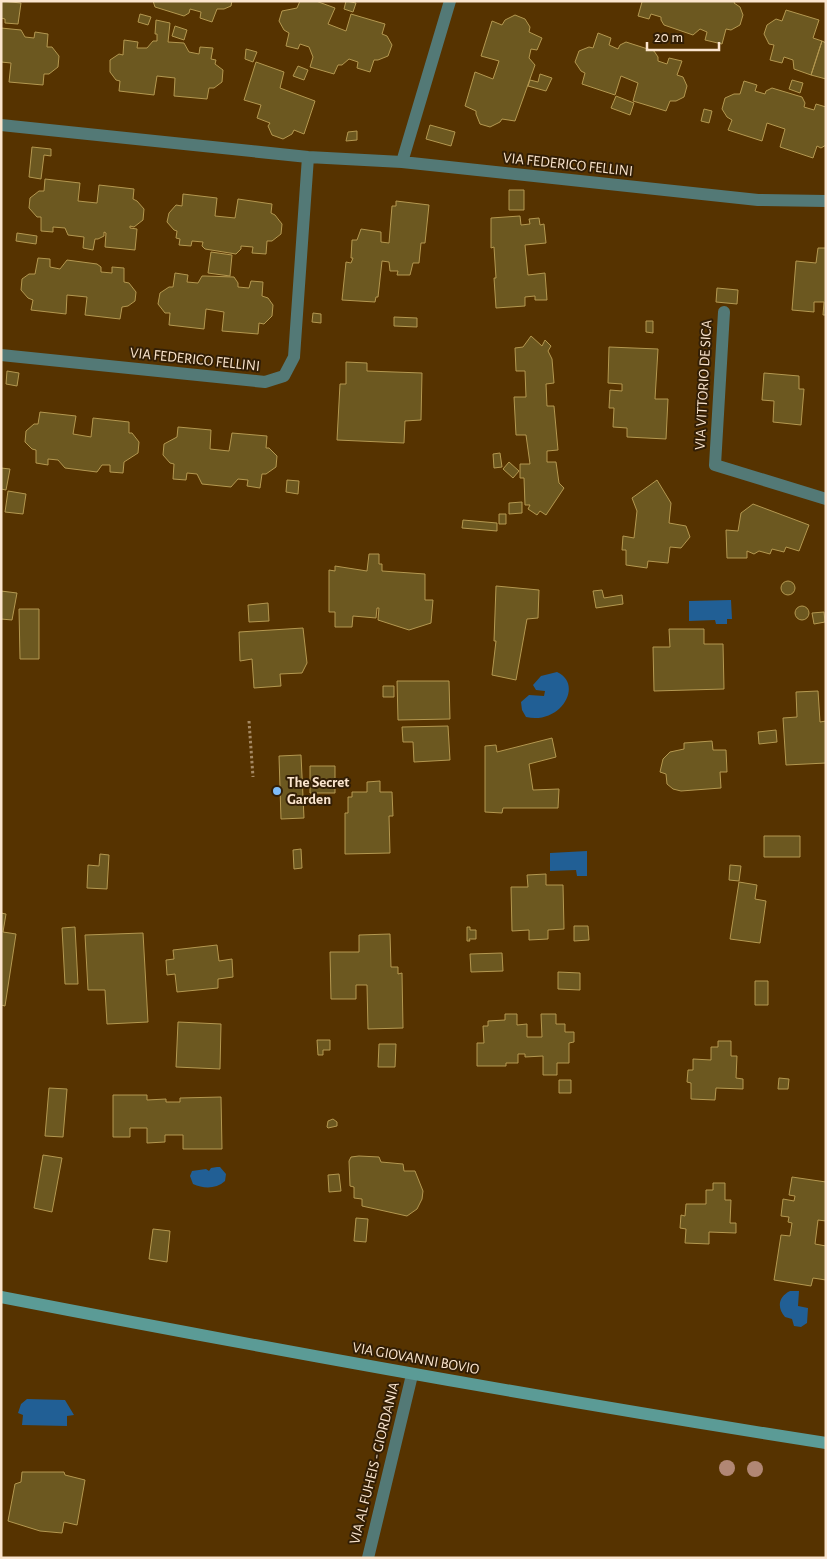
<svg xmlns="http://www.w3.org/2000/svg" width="827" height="1559" font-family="'Alegreya Sans',sans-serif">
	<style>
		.water { fill: #215f95 }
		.building { fill: #6c5820; stroke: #b49850 }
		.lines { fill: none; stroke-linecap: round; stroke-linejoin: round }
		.path { stroke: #a58963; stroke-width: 3; stroke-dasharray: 2.5 2.5; stroke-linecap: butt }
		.street { stroke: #537976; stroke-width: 12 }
		.secondary { stroke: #5b9b96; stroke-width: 12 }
		.tree { fill: #b18774 }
		.poi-dot { fill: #7fbdfa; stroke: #321e05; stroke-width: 2 }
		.labels { text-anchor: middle; stroke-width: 4; stroke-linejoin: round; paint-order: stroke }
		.street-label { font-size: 15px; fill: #fbe5ce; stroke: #321e05 }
		.poi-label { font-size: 15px; font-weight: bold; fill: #fbe5ce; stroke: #321e05; text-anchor: start }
	</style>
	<rect width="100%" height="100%" fill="#563300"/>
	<path class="water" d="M731,600L732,619H727V624H716L715,620L689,621V601Z
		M557,672C584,684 561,725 526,717L522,710L521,702L529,695L544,696L545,691L536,690L533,685L541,676Z
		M587,851V876H577L576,870L550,871V853Z
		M217,1167H220L226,1174L225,1181C216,1189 204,1189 193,1184L190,1176L192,1171L206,1169L209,1171L211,1168Z
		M790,1291H799L798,1306L808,1308L807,1323L801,1327L794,1326L792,1319L785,1317C777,1308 778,1297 790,1291Z
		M27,1399L65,1400L74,1415L67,1416V1426L22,1425L23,1415L18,1413L21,1404Z"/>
	<path class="building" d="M1,1L21,3L18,24L5,23V19L1,18Z
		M153,1H232L231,6L224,9H217L212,22L200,18L201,12L190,9L189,13L184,16L155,7Z
		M300,1H316L335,8L328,24L346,31L351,14L385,24L382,34L387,36L392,45L388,56L378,60H374L370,72L357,68L358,62L349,59L342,65H338L334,74L310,67L313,57L309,47L300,44L298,49L286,46L289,33L284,30L279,21L282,11L297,8Z
		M346,1L356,3L353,12L344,9Z
		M640,1H735L734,3L740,7L743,15L740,25L731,30L726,29L722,44L705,40L707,32L700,29L693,35L664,25L661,20V17L651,14L649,19L638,16L642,2Z
		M786,10L819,20L813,38L822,41L811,75L794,69L793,60L784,57L782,63L770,60L774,45L769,44L764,34L767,25L776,19L782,21Z
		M140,14L151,17L148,25L138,22Z
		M515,15L525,19L530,27L529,32L542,38L537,50L531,49L529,58L535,65L515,121L502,119L500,122L490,127L480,124L476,114V111L465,106L475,72L493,79L499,61L481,56L492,21L502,25L505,20Z
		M156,20L170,23L168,42L184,43L189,52L199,54L200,47L213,48L211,59L216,60L215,64L223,70L222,82L214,88H209L207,99L174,96L175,78L157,76L154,95L119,91L120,81L116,80L110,72V60L119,54L123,55L124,40L138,42L137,48H147L153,41H157V34H155Z
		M175,26L187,30L184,40L172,36Z
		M1,28L21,30L25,37L34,38L35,32L48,34L47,47H52L59,56L58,67L49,74H44L43,85L9,82L11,63L1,62Z
		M598,33L611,38L609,45L618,49L620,45L626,42L654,51L658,57V61L667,64L669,58L682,61L677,75L683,77L687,86L684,97L676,101H670L666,111L633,101L638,83L621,76L615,95L582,84L585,73L581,71L575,62L579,51L589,47L593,48Z
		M822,41L826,43V79L811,75Z
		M246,49L257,52L253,62L245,59Z
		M256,62L284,72L280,88L315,101L304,134L294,130L292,134L283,139L272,135L268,126L270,123L257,118L261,105L244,100Z
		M298,66L308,70L304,80L293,76Z
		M540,74L552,78L546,91L528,86L530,80L538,82Z
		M792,80L803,83L800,93L789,89Z
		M744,81L757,85L755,91L765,94L766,91L772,88L802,97L805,103L804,107L814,110L816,104L826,107V145L821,148L817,146L813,158L780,147L785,129L767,123L762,141L728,130L732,120L727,117L722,109L725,98L734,94H740Z
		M616,96L634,103L630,115L611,108Z
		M704,109L712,111L709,123L701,121Z
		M430,125L455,132L451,146L426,139Z
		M357,131V140L346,141L348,132Z
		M32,147L51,149V156L44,155L41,179L29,177Z
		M45,179L80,183L78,201L97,203L99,185L134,189L133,199L137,201L144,209L143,220L134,227L130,226V228L137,229L135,250L105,247L106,233L104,232V236L98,239H95L93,250L83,248L84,237L68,235L65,228L53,227V232L41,231V217H37L29,208L30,198L39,191H44Z
		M509,190H524V210H509Z
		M183,194L217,198L215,216L235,218L238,199L272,204L271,213L275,215L282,224L281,234L272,241H267L266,254L252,253L253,247L241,246V249L236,254L205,249L202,246L203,242L192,241L191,246L179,245L180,239L176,238L177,231L174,230L167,222L169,213L176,205L182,206Z
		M396,201L429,205L425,243H421L419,263H413L410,275H397L398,271H390L389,262L382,261L378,297H376L375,302L342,300L346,262L351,263L353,258H351L352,240H357L361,229L381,232V242L389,243L392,206H396Z
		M520,216L521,225L530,224L529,219L539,218L540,225L544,224L546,243L525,245L528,275L545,273L547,300H535V296L525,297V306L496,308L494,278H496L494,247L491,248V218Z
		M17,233L37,236L36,244L16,241Z
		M818,248H826V315H823L824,302H814V312L792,310L796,261L816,263Z
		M211,252L232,255L230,276L208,273Z
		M38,258L50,259V267L60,269L67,260L97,264L101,267V272L112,273V267L124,268V282L129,283L136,292L135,301L128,306L122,307L120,319L85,315L87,297L67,295L66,314L31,310L33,300L28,298L21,290L22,279L29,274H35Z
		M175,273L188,275L187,282L198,283L202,276H205L234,277L238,283V287L249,288L251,281L263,282L262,296L268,298L273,305L272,316L264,324L259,323L258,334L222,331L224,312L206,309L204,329L169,325L170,313H165L158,304L160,293L169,287H173Z
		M717,288L738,290L737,304L716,302Z
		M313,313L321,314V323L312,322Z
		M394,317L417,318V327L394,326Z
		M646,321H653V333L646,332Z
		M531,336L542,346L545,340L551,346L548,351L552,359L554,383L546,384L547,406H554L558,450L547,451V462H556L559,483L564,488L546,515L540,511L537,515L528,509L530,505H525L524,478H520V464H530L526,435H516L514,397H526L525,371H516L515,348L523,347Z
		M609,347L658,349L655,399H668L666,439L627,437V428L613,427L614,408H609L610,390L622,391V384L608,383Z
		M346,362L367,363V371L422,373L421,420L405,421L404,443L337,440L340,384H346Z
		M7,371L19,373L17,386L6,384Z
		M764,373L799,376V389H804L801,425L773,422L774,401L762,400Z
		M40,412L76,416L73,434L91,437L93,418L129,422V433H132L139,442L138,453L124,462L123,473L110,472V465H102L97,472L65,468L58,460L48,459V465L36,463V450L32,449L25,442L26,431L34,424H38Z
		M178,427L211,430L210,449L229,451L232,433L267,436L266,448H269L277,456L276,467L266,474H262L260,488L247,486L248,480L238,479L231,487L202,484L197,474L187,473L186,480L173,479L174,464L170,463L163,455L164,444L177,437Z
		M500,453L502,467L494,468L493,454Z
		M509,462L519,471L513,478L503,469Z
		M1,468L10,469L6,490L1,489Z
		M287,480L299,481L298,494L286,492Z
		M657,480L671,503L669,523L686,526L690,537L681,548L670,547L668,563L648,561L647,568L626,565V550H622L623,536L634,538L637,511L632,498Z
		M8,491L26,494L23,514L5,512Z
		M522,502V513L509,514V503Z
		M753,504L809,525L799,551L786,547L784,552L772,549L770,554L759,551L754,554L747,551V558H727L726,530L738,531L741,513Z
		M499,514H506V524H499Z
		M463,520L497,523V531L462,528Z
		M369,554H379V564H382V571L425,574V600H433L431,623L409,630L378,620L379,608H377L376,618L353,616L352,627H335V612H329V570L335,571V566L367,571Z
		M781 588a7 7 0 1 1 14 0a7 7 0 1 1-14 0Z
		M496,586L539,590L538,618L527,619L516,680L492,675L496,641H494Z
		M602,590L604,598L622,595L623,604L596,608L593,591Z
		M1,591L17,593L12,620L1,619Z
		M268,603L269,621L249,622L248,605Z
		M795 613a7 7 0 1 1 14 0a7 7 0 1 1-14 0Z
		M19,609H39V659H20Z
		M824,612L825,622L814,624L812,613Z
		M303,628L307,663L302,673L280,674L281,686L254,688L252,659L240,661L239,632Z
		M669,629H704V644H723L724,689L654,691L653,647H670Z
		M397,681H449L450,719L398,720Z
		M383,686H394V697H383Z
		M818,691L820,722L826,721V763L786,765L783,718L797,717L796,692Z
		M448,726L450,760L414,762L413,742H403L402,727Z
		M776,730L777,742L759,744L758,732Z
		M552,738L556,757L529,764L533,790L559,789L558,808H503L502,813L485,812V746L496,745L497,752Z
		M712,741L713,750H726L727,772H720L721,788L681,791L673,789L667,784L666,774L660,772L663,759L670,752L684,749V743Z
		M301,755L304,818L281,819L279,756Z
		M310,766H335V793H310Z
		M380,781V792H392L393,816H389L390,853L345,854V813H348V797H352V792H367V782Z
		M764,836H800V857H764Z
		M301,849L302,868L294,869L293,850Z
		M100,854L109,855L107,889L87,888L88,865L99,866Z
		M730,865L741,866L739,881L729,880Z
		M546,874V885H563L564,929L548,930V939L529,940V930L512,931L511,887H528L527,875Z
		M739,882L757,885L755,899L766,901L760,943L730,939Z
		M1,913L6,914L3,932L16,934L5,1006L1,1005Z
		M574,926H588L589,940L574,941Z
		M75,927L78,984H65L62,928Z
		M467,927H470V930H476V939H469L470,941H467Z
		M143,933L148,1022L107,1024L105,990H88L85,935Z
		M390,934L391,967H398V974L402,973L403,1028L368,1029L367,985H356V999H331L330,952H359V935Z
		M217,945L219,961L232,959L233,977L218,979V988L177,992L175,974L167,975L166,960L174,959L173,950Z
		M502,953L503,971L471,972L470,954Z
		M558,972L580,973V990L558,989Z
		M755,981H768V1005H755Z
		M505,1014H517V1025L527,1024V1037H542L541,1014H556V1024H565V1032H574V1042L569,1043V1063H557V1075H543V1056L525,1057V1054H518V1063H506V1066H477V1043H484L483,1026H488V1021L505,1020Z
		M178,1022L221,1024L220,1069L176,1067Z
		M317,1040H330V1050H323V1055H318Z
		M718,1041H731V1056H737L736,1078L743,1079V1089L716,1088L715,1100L691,1099V1083L687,1082L688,1070H693V1059L711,1060V1047H718Z
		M379,1044H396L395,1067H378Z
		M779,1078L789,1079L788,1089H778Z
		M559,1080H571V1093H559Z
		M49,1088L67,1089L63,1137L45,1136Z
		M113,1095H147V1100L166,1099V1102H180V1098L221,1097L222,1149H183V1135H165V1142L147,1143V1128H130V1137H113Z
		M333,1119L337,1122V1126L328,1128L327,1127L328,1121Z
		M43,1155L62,1158L52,1212L34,1208Z
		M359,1156L379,1157L381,1162L403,1164L404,1171H415L423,1191L422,1199L417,1209L407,1216L362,1206V1199L354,1198V1187L350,1186L349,1161L351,1157Z
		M339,1174L341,1191L329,1192L328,1175Z
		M792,1177L826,1182V1221L818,1220L815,1244L826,1246V1280L813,1278L811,1286L774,1280L781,1235L790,1236L792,1223L788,1222L789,1217L781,1216L783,1199L794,1201L795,1196L789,1195Z
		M713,1183H725V1200H731L730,1223H736V1233L709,1232V1244L685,1243L686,1229L680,1228L681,1215L685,1216L686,1204H706V1190H713Z
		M356,1218L368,1219L366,1242L354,1241Z
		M153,1229L170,1231L167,1262L149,1259Z
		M22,1472H64L65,1475L85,1480L77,1525L64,1522L62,1533L40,1531L8,1521L15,1484L21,1482Z"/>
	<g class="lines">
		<path class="path" d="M249,721L253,777"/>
		<path class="street" d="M1,125L308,157L402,162L758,200L826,201
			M402,162L450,1
			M724,312L715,465L826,499
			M1,355L265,382L284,376L294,357L308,157
			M368,1558L412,1375"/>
		<path class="secondary" d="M1,1297C275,1350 550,1400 826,1443"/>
	</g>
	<g class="tree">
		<circle cx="727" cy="1468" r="8"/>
		<circle cx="755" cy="1469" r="8"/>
	</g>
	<circle class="poi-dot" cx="277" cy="791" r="5"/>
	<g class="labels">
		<g class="street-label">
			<text transform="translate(568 164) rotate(6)" y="5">VIA FEDERICO FELLINI</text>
			<text transform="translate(195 359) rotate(6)" y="5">VIA FEDERICO FELLINI</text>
			<text transform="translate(703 385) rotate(-87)" y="5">VIA VITTORIO DE SICA</text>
			<text transform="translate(416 1358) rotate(10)" y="5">VIA GIOVANNI BOVIO</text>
			<text transform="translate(374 1463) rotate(-76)" y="5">VIA AL FUHEIS - GIORDANIA</text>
		</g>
		<g class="poi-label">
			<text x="287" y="787">The Secret<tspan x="287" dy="17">Garden</tspan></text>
		</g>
	</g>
	<rect width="827" height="1559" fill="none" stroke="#fbe5ce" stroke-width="5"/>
	<path d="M647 42v8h72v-8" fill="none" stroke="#fbe5ce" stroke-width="2.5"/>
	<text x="654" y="42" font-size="15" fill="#fbe5ce" stroke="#321e05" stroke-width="4" paint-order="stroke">20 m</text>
</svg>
